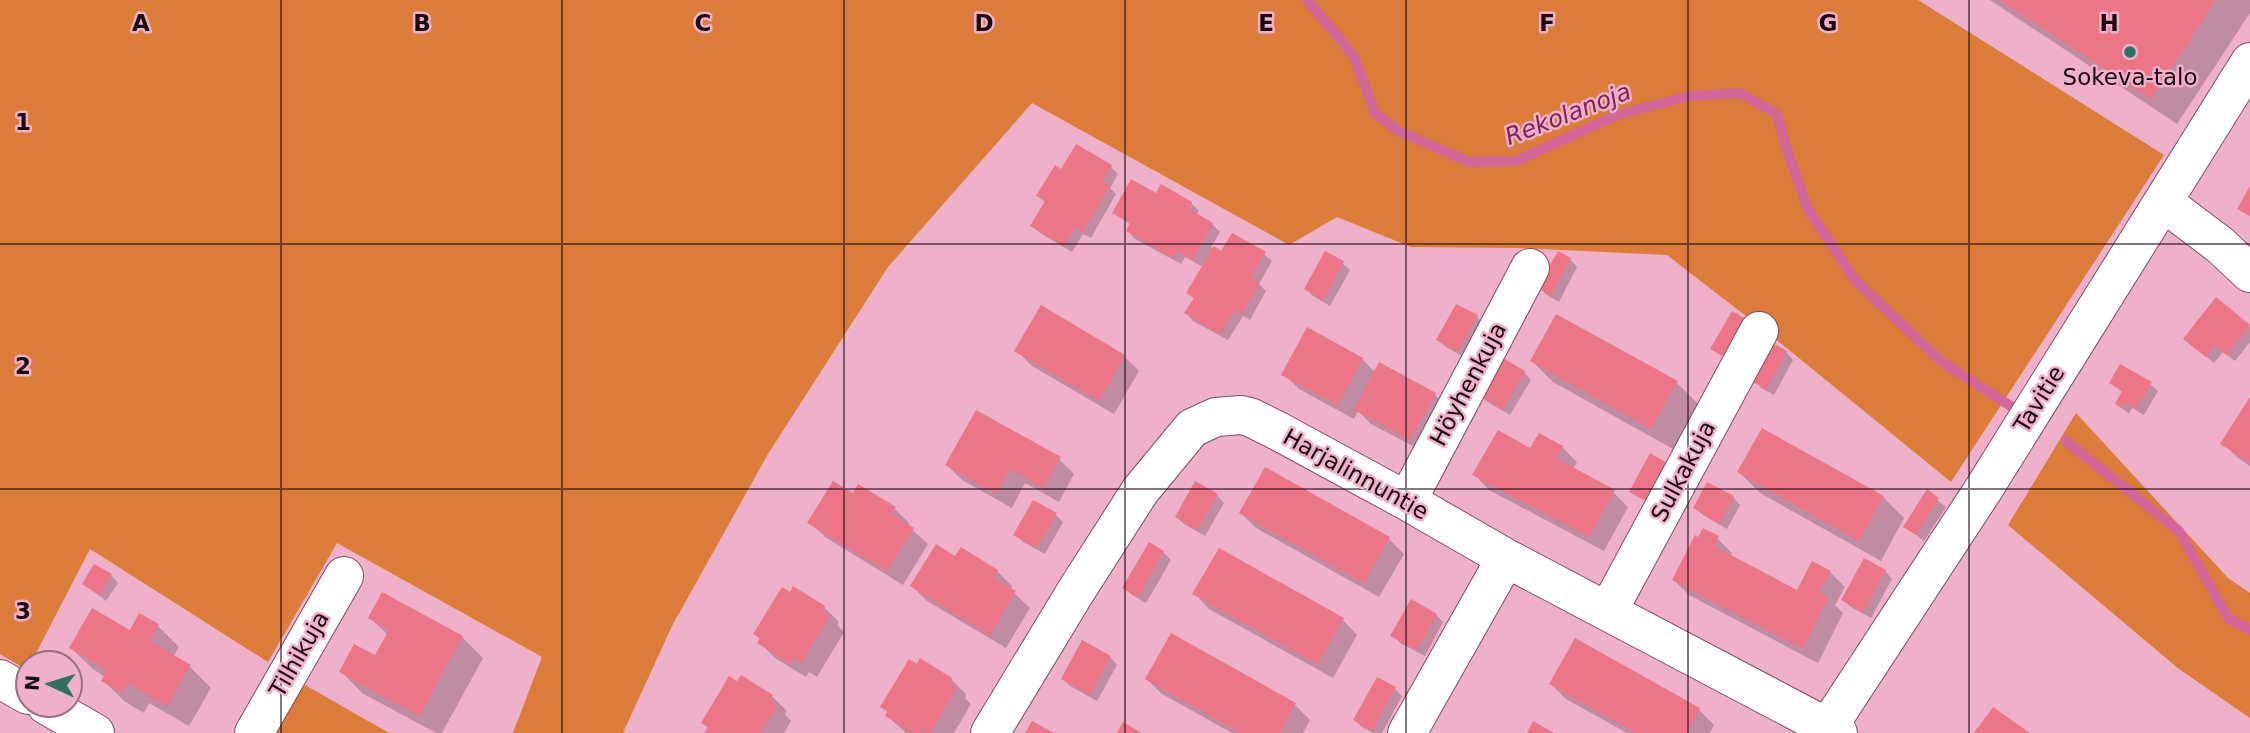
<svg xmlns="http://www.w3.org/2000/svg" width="2250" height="733" font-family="'DejaVu Sans',sans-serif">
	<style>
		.green { fill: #dc7c3a }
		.shadow { fill: #0003 }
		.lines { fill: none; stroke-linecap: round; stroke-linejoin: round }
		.stream { stroke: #d36799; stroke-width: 10 }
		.building { fill: #ec7687 }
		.minor-casing { stroke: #814b63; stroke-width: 40 }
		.minor { stroke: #fff; stroke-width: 38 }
		.grid { fill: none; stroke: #1b0710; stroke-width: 2; stroke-opacity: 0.55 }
		.poi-dot { fill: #30705e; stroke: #efb0ca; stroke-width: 2.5 }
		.labels { text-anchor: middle; stroke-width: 5; stroke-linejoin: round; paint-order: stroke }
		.poi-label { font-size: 23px; fill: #1b0710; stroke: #efb0ca }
		.street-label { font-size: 23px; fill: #1b0710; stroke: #efb0ca }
		.water-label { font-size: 24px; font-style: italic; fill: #822155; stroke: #efb0ca }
		.grid-label { font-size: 23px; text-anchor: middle; font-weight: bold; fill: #1b0710; stroke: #efb0ca; stroke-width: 5; stroke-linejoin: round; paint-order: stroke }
	</style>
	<rect width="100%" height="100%" fill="#efb0ca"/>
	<path class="green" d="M0,0H1918L2164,155L1951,482L1773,337L1667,255L1516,248L1411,247L1337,217L1289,245L1032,103L888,267L768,454L672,626L623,733H513L542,657L337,543L268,662L90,549L31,663H28L27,670L0,654Z
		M2076,413L2228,578L2250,593V718L2179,669L2008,525Z
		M305,685L389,733H273Z"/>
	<path class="shadow" d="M1990,0H2250V13L2177,124Z
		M1111,167L1118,174L1110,188L1116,194L1091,238L1083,234L1072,252L1040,233L1033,226L1046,203L1038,196Z
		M1156,196L1191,203L1199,211L1196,215L1212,224L1220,232L1211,247L1222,253L1264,254L1272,261L1259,284L1266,291L1250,320L1243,316L1228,340L1193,321L1186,313L1194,299L1188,293L1203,267L1185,257L1181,264L1135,239L1128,231L1131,225L1114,213Z
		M1570,259L1577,267L1559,302L1547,295L1539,288Z
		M1342,263L1350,270L1330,306L1313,296L1306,289Z
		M2216,300L2250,327V342L2235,361L2223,352L2214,363L2193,346Z
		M1476,316L1484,324L1466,358L1446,347L1438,340Z
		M1017,351L1124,356L1139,371L1114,414L1032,366Z
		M1786,352L1793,360L1774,395L1761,388L1754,380Z
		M1362,359L1375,372L1434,394L1449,409L1426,453L1371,424L1358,411L1354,419L1299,389L1284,374Z
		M1532,361L1677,383L1698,404L1673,449L1553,382Z
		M1524,372L1531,380L1510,415L1489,403L1481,396Z
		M2112,383L2150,384L2158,391L2144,415L2132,408L2129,414L2117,404L2123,393Z
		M2250,402V466L2238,458L2223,443Z
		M1562,447L1577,462L1573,469L1613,492L1628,507L1604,551L1489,490L1475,475L1531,451Z
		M1059,459L1074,474L1059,502L1025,483L1012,508L962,480L947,465Z
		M1739,472L1883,497L1904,518L1881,561L1760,493Z
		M1927,492L1946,507L1924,541L1905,526Z
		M1217,495L1224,503L1205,536L1184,524L1177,517Z
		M853,496L894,508L909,523L908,526L928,544L903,585L825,537L810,522Z
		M1733,497L1740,505L1727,529L1703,515L1695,508Z
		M1241,513L1389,539L1404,554L1379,597L1256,528Z
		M1056,515L1063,522L1045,554L1023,542L1015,534Z
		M1717,538L1732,553L1730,557L1798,592L1830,572L1845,587L1835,605L1843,613L1818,663L1689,595L1674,580Z
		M962,550L997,571L1012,586L1011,590L1030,608L1006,648L927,601L912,586L956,559Z
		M1163,552L1171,560L1146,603L1132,595L1124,588Z
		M1885,571L1892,579L1871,618L1851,607L1844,600Z
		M111,575L118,583L106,601L84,584Z
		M1195,594L1343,620L1357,635L1333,678L1209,609Z
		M824,607L839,622L837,625L844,632L817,677L809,672L806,677L775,658L760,643L761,640L755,634Z
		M140,615L158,626L179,647L173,657L189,666L211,688L189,726L149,703L144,713L124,701L103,680L105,677L93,669L71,648L130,632Z
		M1436,615L1443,622L1425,656L1400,643L1393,635Z
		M370,618L462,637L483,658L442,733H436L362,693L341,671L376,658L388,635Z
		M1171,635L1295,705L1310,720L1303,733H1232L1162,694L1147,679Z
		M1576,640L1699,710L1714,725L1710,733H1627L1566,699L1551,684Z
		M1110,657L1117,665L1097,701L1070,686L1063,679Z
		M951,679L966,694L965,698L971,704L954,733H906L887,716Z
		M737,683L772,696L787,711L785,714L791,721L784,733H707L709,729L703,723Z
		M1395,689L1402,696L1382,733H1373L1362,727L1355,720Z"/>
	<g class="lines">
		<path class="stream" d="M1307,0L1354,56L1375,113L1397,130L1469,162L1516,161L1617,115L1689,96L1740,93L1777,114L1787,150L1808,209L1855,280L1942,362L2014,408
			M2066,441L2179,531L2228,618L2250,630"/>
	</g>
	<path class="building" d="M2000,0H2216L2151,99Z
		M1076,144L1112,165L1103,181L1110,185L1083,232L1075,228L1064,246L1030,226L1045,201L1036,196L1055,165L1061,169Z
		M1131,179L1156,193L1161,184L1192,202L1189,209L1213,223L1193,260L1177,251L1173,258L1126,231L1130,223L1112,213Z
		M2250,186V216L2237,209Z
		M1232,233L1266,252L1251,277L1260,283L1242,314L1235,310L1220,334L1184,313L1194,298L1186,293L1214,246L1221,251Z
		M1325,251L1344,261L1323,300L1304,289Z
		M1558,251L1571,258L1551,296L1537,288Z
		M2216,297L2250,325L2227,355L2214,346L2206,357L2183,339Z
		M1456,304L1478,315L1458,352L1436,340Z
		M1041,305L1125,355L1099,401L1014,351Z
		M1732,311L1746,319L1724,357L1710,349Z
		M1556,314L1678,381L1651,429L1530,361Z
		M1307,327L1363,358L1338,405L1281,375Z
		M1772,343L1787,351L1766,389L1751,381Z
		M1501,357L1525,371L1503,409L1479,396Z
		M1379,362L1436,393L1410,440L1354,410Z
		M2120,364L2152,382L2136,409L2125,402L2121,408L2115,404L2122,391L2109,383Z
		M2250,397V462L2220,444Z
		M976,410L1061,457L1043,488L1010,469L996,494L945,465Z
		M1762,428L1884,496L1859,541L1737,472Z
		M1498,430L1530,448L1539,433L1563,446L1556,458L1615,490L1589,537L1472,475Z
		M1650,453L1667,463L1646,501L1629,492Z
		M1265,467L1390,537L1364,583L1239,513Z
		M833,481L853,493L858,484L896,507L891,514L914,528L887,571L807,523Z
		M1195,481L1218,494L1197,530L1175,517Z
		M1707,482L1734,496L1719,523L1693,508Z
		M1927,489L1939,498L1916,535L1903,527Z
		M1033,500L1057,513L1037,548L1013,535Z
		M1703,528L1719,536L1714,546L1797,590L1812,561L1831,571L1819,592L1829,597L1803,649L1672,580L1695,535L1698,537Z
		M1149,542L1164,551L1138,597L1122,588Z
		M936,544L955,556L961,547L998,570L994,578L1016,591L990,635L910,586Z
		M1219,548L1344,618L1318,664L1192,594Z
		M1864,558L1886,570L1863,612L1841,600Z
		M94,564L112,574L99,595L82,584Z
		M793,586L825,606L823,611L830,616L802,663L794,658L791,664L757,643L760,638L753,634L782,587L790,592Z
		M382,592L463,636L419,716L339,672L354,644L375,655L389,630L368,618Z
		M1411,599L1437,614L1417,650L1390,636Z
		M92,608L130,630L139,613L159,624L150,641L191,665L167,706L128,683L122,693L101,681L107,670L69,648Z
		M1171,633L1296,703L1280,733H1241L1145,679Z
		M1575,638L1700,708L1687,733H1636L1549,684Z
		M1082,640L1111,656L1090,695L1061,679Z
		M920,658L952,678L950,683L957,688L930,733L921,731L919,733H913L885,716L887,711L880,707L909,659L917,664Z
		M741,675L773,695L769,700L778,705L761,733H704L708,727L701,723L729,676L737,681Z
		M1377,677L1396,687L1372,731L1353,720Z
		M1993,707L2030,733H1974Z
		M1032,721L1054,733H1025Z
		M1533,721L1554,733H1527Z
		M1123,722L1142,733H1117Z"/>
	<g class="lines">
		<g class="minor-casing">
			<path id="minor" d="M2163,202L2220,245L2250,273
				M1407,501L1530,268
				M1608,611L1759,331
				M0,679L28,695
				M46,705L95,733
				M254,733L344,576
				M990,733L1076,591L1140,491L1192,428L1216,417L1241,415L1250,417L1278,431L1407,501L1506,558L1838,733
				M1407,733L1506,558
				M1824,733L1983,490L2250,62"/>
		</g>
		<use href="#minor" class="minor"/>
	</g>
	<path class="grid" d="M281,0V733M562,0V733M844,0V733M1125,0V733M1406,0V733M1688,0V733M1969,0V733M0,244H2250M0,489H2250"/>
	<circle class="poi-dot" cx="2130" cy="52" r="7"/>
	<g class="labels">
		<g class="poi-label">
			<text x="2130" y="85">Sokeva-talo</text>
		</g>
		<g class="street-label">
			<text transform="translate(1468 384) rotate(-62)" y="8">Höyhenkuja</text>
			<text transform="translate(2039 399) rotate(-58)" y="8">Tavitie</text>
			<text transform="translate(1683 471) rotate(-62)" y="8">Sulkakuja</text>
			<text transform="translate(1356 474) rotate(29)" y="8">Harjalinnuntie</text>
			<text transform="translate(299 654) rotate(-60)" y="8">Tilhikuja</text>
		</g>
		<g class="water-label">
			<text transform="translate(1568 114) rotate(-21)" y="8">Rekolanoja</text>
		</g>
	</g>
	<g class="grid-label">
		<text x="141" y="31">A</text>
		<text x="422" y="31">B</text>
		<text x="703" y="31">C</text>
		<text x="984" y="31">D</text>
		<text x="1266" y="31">E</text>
		<text x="1547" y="31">F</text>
		<text x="1828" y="31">G</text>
		<text x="2109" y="31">H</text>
		<text x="23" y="130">1</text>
		<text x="23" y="374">2</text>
		<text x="23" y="619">3</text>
	</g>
	<g transform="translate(49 684) rotate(274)"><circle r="33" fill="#efb0ca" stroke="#9a6c80" stroke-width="2"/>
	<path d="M0-5L12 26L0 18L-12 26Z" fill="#30705e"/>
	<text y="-10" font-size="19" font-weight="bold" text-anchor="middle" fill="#1b0710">N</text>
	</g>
</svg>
